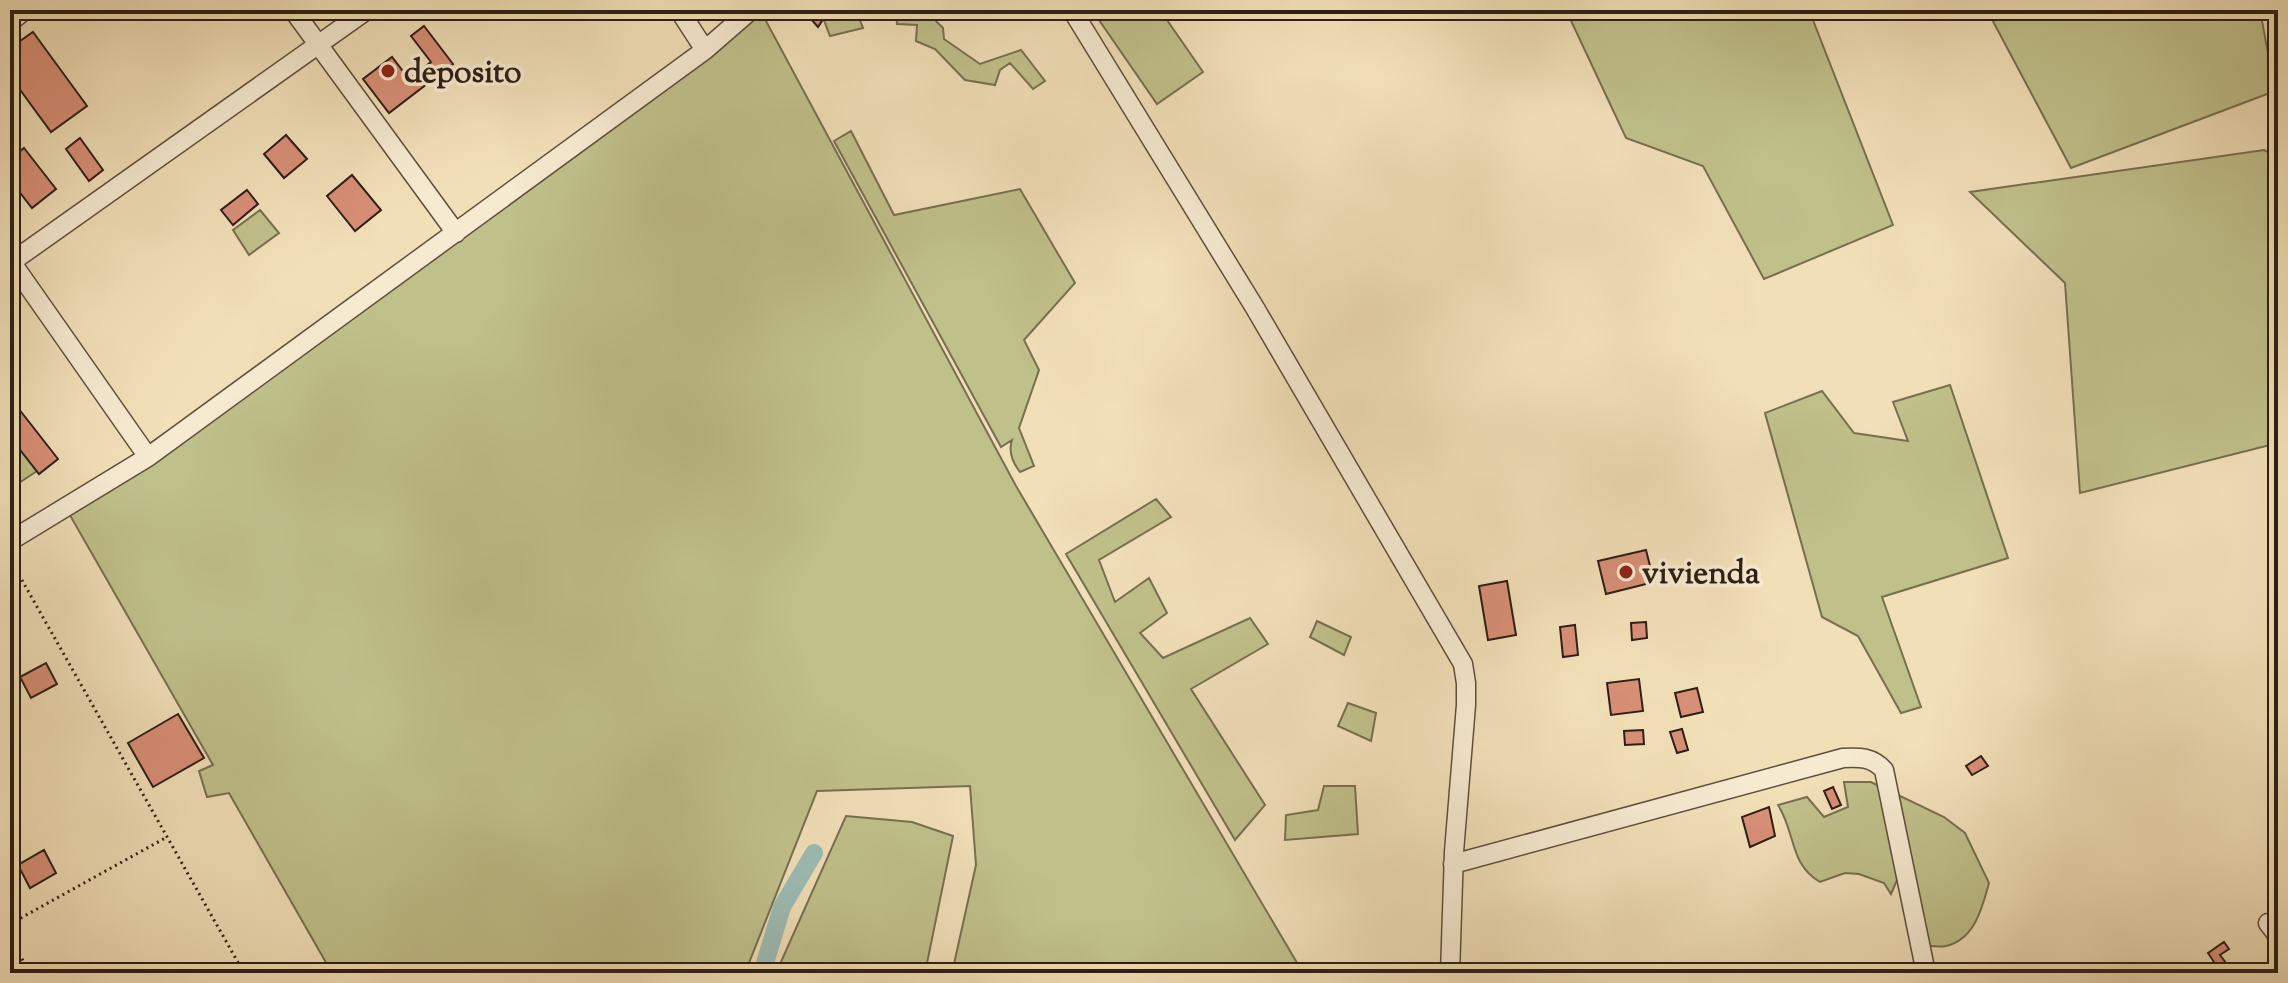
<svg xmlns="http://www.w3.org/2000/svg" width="2288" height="983" font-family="'Sorts Mill Goudy',serif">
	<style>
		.green { fill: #c0c08b; stroke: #776f50; stroke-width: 2 }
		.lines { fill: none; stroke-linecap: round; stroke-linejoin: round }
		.canal { stroke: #9cbcb5; stroke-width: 18 }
		.building { fill: #d88f77; stroke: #2e1e14; stroke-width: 2 }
		.minor-casing { stroke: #5f4e3d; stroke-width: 21 }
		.path { stroke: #2e1e14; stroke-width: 3; stroke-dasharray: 2 4; stroke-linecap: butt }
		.minor { stroke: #f6ead1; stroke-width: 18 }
		.poi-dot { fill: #8f2418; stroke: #f6ead1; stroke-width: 3 }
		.labels { text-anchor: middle; stroke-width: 7; stroke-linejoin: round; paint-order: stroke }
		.poi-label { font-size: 32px; font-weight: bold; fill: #2e1e14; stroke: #f6ead1; text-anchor: start }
	</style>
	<rect width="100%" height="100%" fill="#f1dfb8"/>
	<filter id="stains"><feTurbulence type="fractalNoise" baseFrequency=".0025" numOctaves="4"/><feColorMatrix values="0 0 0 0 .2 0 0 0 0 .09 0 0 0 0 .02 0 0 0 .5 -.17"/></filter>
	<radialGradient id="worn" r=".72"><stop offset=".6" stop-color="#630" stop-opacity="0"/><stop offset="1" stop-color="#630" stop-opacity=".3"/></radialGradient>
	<path class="green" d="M760,10L1016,486L1303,973H952L976,865L970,786L817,791L745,973H332L229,793L207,797L199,771L213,765L63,503L434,249Z
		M820,10H856L863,28L830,36Z
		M896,10H925L943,28L944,39L980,64L1021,50L1045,81L1033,89L1010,63L1000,70L995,85L965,80L935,49L916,41L917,25L897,24Z
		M1113,10H1160L1203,72L1157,104L1099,20Z
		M1566,10H1809L1893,225L1764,279L1703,166L1626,138Z
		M1987,10H2260L2275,91L2071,168Z
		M851,131L894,215L1020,189L1075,283L1024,340L1039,370L1019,428L1034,466L1020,472C1013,463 1008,452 1012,440L1001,447L834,141Z
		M2264,150L2278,157V443L2080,493L2065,283L1970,192Z
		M260,210L279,233L249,255L233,230Z
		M1950,385L2008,558L1882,597L1921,707L1901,713L1858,636L1822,617L1765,413L1822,391L1854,433L1908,441L1893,402Z
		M10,432L37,471L10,489Z
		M1156,499L1171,517L1099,560L1115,602L1149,578L1167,613L1140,633L1163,658L1250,618L1268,644L1191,689L1265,805L1235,840L1066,554Z
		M1317,621L1351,637L1344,655L1310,637Z
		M1348,703L1376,713L1371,741L1338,726Z
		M1844,782H1871L1944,817L1965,833L1989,883C1982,908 1975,939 1946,946C1938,948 1927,945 1919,945C1922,914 1921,897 1908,868L1897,880L1891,894L1884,883L1859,874L1845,873L1820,882C1789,864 1796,833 1778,805L1807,797L1824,817L1848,807Z
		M1324,786H1355L1358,834L1285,840L1286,815L1318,810Z
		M846,816L912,822L953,836L925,973H776Z"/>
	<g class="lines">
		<path class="canal" d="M762,973L782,907L814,853"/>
	</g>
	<path class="building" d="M803,10H829L818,27Z
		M424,26L453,64L389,113L363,79L392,57L409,79L431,62L411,36Z
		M33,32L87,106L51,132L10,76V48Z
		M286,135L307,159L284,178L264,154Z
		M80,138L103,170L89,181L66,149Z
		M24,148L56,189L32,208L10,180V159Z
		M352,175L381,210L355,231L327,196Z
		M247,190L258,204L233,225L221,210Z
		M15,404L58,459L39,474L10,437V408Z
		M1646,550L1654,582L1606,594L1598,561Z
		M1507,581L1516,635L1488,640L1479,586Z
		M1646,622L1647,638L1632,640L1631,623Z
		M1575,625L1578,655L1563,657L1560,627Z
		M46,663L57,684L31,698L20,677Z
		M1639,679L1643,711L1611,715L1607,683Z
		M1697,688L1703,712L1681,717L1675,693Z
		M178,714L204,758L153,787L128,743Z
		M1682,729L1688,750L1677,753L1670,732Z
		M1643,730L1644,744L1625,745L1624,731Z
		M1981,756L1988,766L1972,775L1966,766Z
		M1833,787L1841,805L1832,809L1824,791Z
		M1769,807L1775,836L1750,847L1742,817Z
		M44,850L56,873L30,888L18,865Z
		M2224,942L2229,949L2220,955L2226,963L2218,968L2208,953Z"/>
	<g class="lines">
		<g class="minor-casing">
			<path id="minor" d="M293,10L456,233
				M679,10L705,50
				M1072,10L1255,308L1463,664L1466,683V705L1454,852L1450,973
				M10,22L25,10
				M10,260L148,457
				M10,263L367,10
				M10,541L148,457L705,50L751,10
				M1453,864L1843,758C1860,757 1872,757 1884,770L1926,973
				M2268,923L2278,936"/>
		</g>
		<path class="path" d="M10,559L244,973
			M10,924L167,837
			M10,938L30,973"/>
		<use href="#minor" class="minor"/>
	</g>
	<g class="poi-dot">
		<circle cx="388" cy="71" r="8"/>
		<circle cx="1626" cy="572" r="8"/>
	</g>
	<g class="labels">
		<g class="poi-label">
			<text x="404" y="82">deposito</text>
			<text x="1642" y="583">vivienda</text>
		</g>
	</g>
	<rect width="2288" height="983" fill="none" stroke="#f1dfb8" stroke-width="40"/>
	<rect x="12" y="12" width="2264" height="959" fill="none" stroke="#2e1e14" stroke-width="4"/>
	<rect x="20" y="20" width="2248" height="943" fill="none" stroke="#2e1e14" stroke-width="2"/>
	<rect width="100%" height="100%" filter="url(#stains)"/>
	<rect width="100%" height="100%" fill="url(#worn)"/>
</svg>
